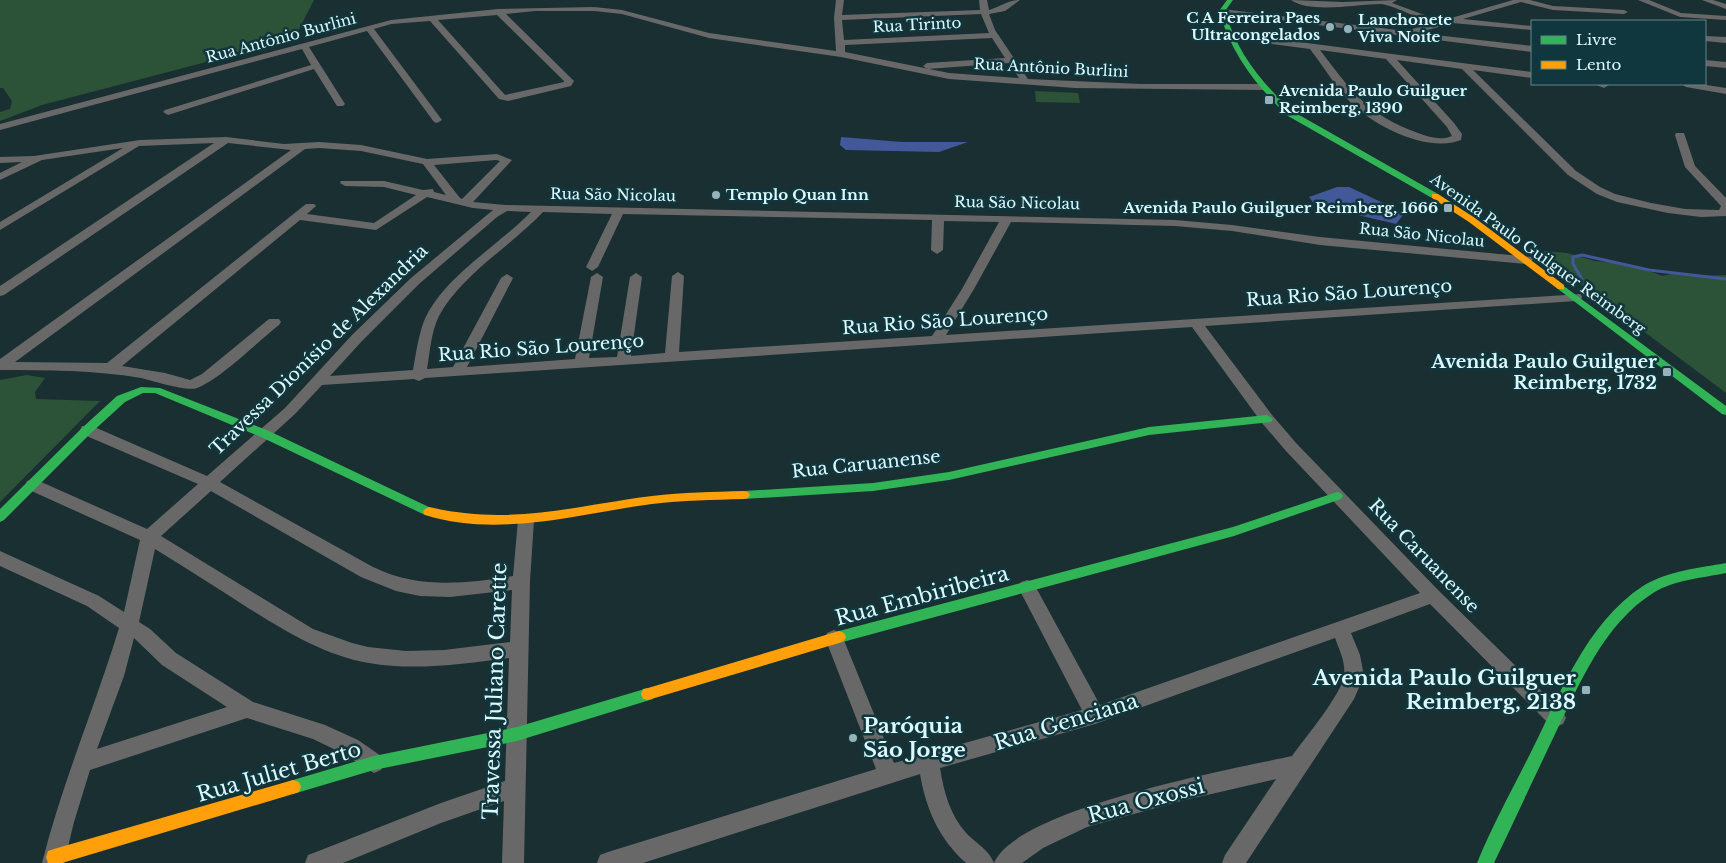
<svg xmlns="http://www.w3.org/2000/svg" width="1726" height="863" font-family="'Libre Baskerville',serif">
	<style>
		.green { fill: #2c5237 }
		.water { fill: #425898 }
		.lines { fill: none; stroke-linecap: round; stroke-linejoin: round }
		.stream { stroke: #425898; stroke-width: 3 }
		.street { fill: #696868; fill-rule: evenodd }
		.fast { fill: #30b455; fill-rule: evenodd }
		.slow { fill: #ff9f0a; fill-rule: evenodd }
		.poi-dot { fill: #99b2b7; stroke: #10373d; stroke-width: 2 }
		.labels { text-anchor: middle; stroke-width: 5; stroke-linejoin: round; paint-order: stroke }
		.far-poi-label { font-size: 15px; font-weight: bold; fill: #ddf9fe; stroke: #10373d; text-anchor: start }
		.far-street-label { font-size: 15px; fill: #ddf9fe; stroke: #10373d }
		.street-label { font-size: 18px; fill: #ddf9fe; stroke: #10373d }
		.poi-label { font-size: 18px; font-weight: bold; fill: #ddf9fe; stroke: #10373d; text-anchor: end }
		.near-street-label { font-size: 21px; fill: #ddf9fe; stroke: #10373d }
		.near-poi-label { font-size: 21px; font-weight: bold; fill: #ddf9fe; stroke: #10373d; text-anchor: end }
	</style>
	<rect width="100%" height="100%" fill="#1a2f32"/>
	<path class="green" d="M0,0H314L294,39L42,105L0,121V112L10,109L12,101L3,88H0Z
		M1035,91L1078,93L1080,103L1036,102Z
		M1544,251L1567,253L1595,261L1628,264L1663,276L1671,274L1672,272L1698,276L1726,275V393L1539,253Z
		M27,375L45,378L35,392L36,399L100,401L0,502V380Z"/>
	<path class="water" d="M841,137L902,142H968L939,152L846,150L840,145Z
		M1337,187H1349L1394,208L1403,215L1396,224L1315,205L1309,197Z"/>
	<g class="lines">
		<path class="stream" d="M1582,279L1573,264V257L1582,255L1649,270L1726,279"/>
		<path class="street" d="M836,0H844L842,15L980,10L979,0H987L989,10C1000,7 1008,0 1020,0L1005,11L989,14L995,30L1028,79L1141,84H1263L1268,87L1263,90L1075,88L949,79L841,57L709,38L622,14L594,11H535L506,14L574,81L571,86L508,101L499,99L430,21L391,24L374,29L442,120L437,123L434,122L367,31L309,47L345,104L343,106H337L314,69L171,114L168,115L163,112L165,110L311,65L302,49L0,130V124L391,20L498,9L594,7L622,10L709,33L836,51L834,18ZM981,14L989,33L844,40L842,20ZM497,15L564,81V82L505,95L438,20ZM992,38L1005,58L927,63L923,66L927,69L1009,63L1019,78L949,73L845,52V45Z
			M1291,0L1343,2L1397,0L1392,3L1441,21L1513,0H1530L1553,6L1624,10L1628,12L1624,14L1553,10L1521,2L1463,19L1532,26V30L1452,23L1418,33L1532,46V52L1222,13L1218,11L1222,9L1406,31L1432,23C1420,19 1392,5 1381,4C1357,4 1311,14 1291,0Z
			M1638,0H1649L1681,13L1726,16V20L1680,17Z
			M1702,0H1713L1726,4V9Z
			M1230,33L1532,72V78L1473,70L1576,171L1600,187L1615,194L1651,203L1685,209L1719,210L1721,206L1685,167L1675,135L1676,133H1684L1695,166L1726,198V216L1701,217L1668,213L1617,202L1597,194L1568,175L1462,69L1397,60L1454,123L1462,134L1461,140C1428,153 1376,127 1352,104C1336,88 1324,67 1310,49L1227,38L1226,36ZM1320,50L1386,59L1447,127L1452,136C1441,141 1429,137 1418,133C1368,115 1351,91 1320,50Z
			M1705,36L1726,37V43L1705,41Z
			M1705,60L1726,62V68L1705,66Z
			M1594,84H1608L1609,85L1604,88Z
			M1681,84H1700L1726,88V94L1686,87Z
			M226,137L284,144L319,142L361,145L427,159L497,154L512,160L473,202L505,205L1175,220L1232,225L1320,237L1531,257L1533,260L1527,264L1320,245L1232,231L1175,226L1011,222L974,289L946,335L1581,294L1582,297L1581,300L1576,301L1205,326L1272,415L1296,443L1439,591L1563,712L1566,718L1563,724L1556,727L1549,724L1430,604L1351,633L1360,655L1364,676L1354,699L1246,863H1222L1225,855L1276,779L1181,801L1087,827L1043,848L1022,863H966C939,839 926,809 920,774L643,863H597L600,855L608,852L876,769L825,638L827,633L834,630L841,633L843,638L894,763L1082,710L1018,587L1021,582L1027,580L1033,582L1100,705L1420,593L1286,451L1262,423L1192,327L425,378L419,381L414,379L322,385L295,414L220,482L373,567C418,589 465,584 513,576L518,520L520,516L526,514L532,516L534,520L530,581L524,863H502L504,801L441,823L343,863H305L308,855L316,852L441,803L505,781L509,658C463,664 415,671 369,663C322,655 282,629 242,604C213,585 184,567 155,549L139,622L150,629L176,653L253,702L325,725L358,740L381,756L384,763L381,770L374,773L344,754L313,739L247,718L90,770L74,822L64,863H42C62,783 95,707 119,628L87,606L0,566V551L99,596L124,612L140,540L27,489L25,485L27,481L33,479L39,481L147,529L198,484L82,434L80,430L82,426H92L207,476L285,408L352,335L411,278L493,210L473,208L427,197L376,230L300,220L122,366L165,373L190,380L202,374L269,319H279L281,322L279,325C257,342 221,379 197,388C187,392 154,381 141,378C94,370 48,370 0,370V359L291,150L228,143L4,295L0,296V286L214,143L139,146L0,230V222L123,148L42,160L0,180V173L22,162L0,163V157L34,156L140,140ZM319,148L361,151L423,164L446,195L434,192L433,189L423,190L384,181H341L340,183L345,186L384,187L416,195L374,223L307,214L316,206L314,204H306L107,363L15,362L305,149ZM496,160L500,161L462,199L460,198L434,165ZM507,211L531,212C498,246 443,277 424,321C418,337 416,354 413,370L330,376L362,341L419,284L497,217ZM543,212L612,214L586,267L592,271L598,267L623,214L932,220L931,250L937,254L943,250L944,221L999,222L962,289L932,336L679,352L684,276L678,272L672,276L665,353L631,356L642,277L636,273L630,277L617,357L589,358L603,277L597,273L591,277L575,359L467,367L513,278L507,274L501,278L453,367L427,369C430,352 431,332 439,316C461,275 511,246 543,212ZM211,491L361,577L396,591L420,596L450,597L512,590L510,642L444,650L406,651L368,647L352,643L313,629L161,536ZM134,638L162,665L227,707L97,749L124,676ZM1335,638C1339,649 1346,663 1344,675C1343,693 1304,739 1292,756C1233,769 1017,808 994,863C989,850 976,843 967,834C950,815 944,793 940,768L1095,724Z"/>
		<path class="fast" d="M1227,0H1233L1225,11C1237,53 1262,84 1294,112L1438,194V198H1432L1288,116C1256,86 1231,53 1219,11Z
			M1561,284L1726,406V415L1722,414L1558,289L1556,287Z
			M141,387L160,388L269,431L433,509L435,512L433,515H425L261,437L155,393H143L125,402L91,433L4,520L0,522V509L83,427L117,396Z
			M1267,415L1273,419L1271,422L1149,435L949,480L873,491L744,499L740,498L738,495L740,492L744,491L873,483L949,472L1149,427Z
			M1337,492L1341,493L1343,496L1341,499L1234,536L839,643L834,641L832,637L834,633L839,631L1233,527Z
			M1726,563V573C1702,578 1674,580 1653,593C1604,624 1580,683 1556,732C1535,776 1515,819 1494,863H1477C1492,826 1512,790 1530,754C1559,696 1586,623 1643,586C1667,571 1699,568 1726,563Z
			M648,688L653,689L655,694L653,699L517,741L374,770L293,794L287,792L285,787L287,782L293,780L374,756L517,727Z"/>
		<path class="slow" d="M1432,194H1438L1475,218L1564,285V289H1558L1469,222L1432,198Z
			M744,491L748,492L750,495L748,498L744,499C713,500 683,500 652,504C577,514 500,538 425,515L423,512L425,509L429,507C510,526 573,506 652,496C683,492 713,492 744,491Z
			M839,631L844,633L846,637L844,641L839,643L648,700L643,699L641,694L643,689L648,688Z
			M293,780L299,782L301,787L299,792L293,794L62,863H48L46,857L48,851L54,849Z"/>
	</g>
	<g class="poi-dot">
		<circle cx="1330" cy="27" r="5"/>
		<circle cx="1348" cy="29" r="5"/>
		<rect x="1264" y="95" width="10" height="10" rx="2.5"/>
		<circle cx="716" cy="195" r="5"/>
		<rect x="1443" y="203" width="10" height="10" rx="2.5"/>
		<rect x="1662" y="367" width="10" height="10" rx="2.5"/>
		<rect x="1581" y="685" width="10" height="10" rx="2.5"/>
		<circle cx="853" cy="738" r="5"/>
	</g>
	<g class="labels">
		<g class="far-poi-label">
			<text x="1320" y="23" text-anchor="end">C A Ferreira Paes<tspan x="1320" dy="17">Ultracongelados</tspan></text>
			<text x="1358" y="25">Lanchonete<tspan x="1358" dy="17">Viva Noite</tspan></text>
			<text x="1279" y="96">Avenida Paulo Guilguer<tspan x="1279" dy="17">Reimberg, 1390</tspan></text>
			<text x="726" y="200">Templo Quan Inn</text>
			<text x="1438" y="213" text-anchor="end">Avenida Paulo Guilguer Reimberg, 1666</text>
		</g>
		<g class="far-street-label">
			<text transform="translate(917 25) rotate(-3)" y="5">Rua Tirinto</text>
			<text transform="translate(281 38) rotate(-15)" y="5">Rua Antônio Burlini</text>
			<text transform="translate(1051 68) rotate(3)" y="5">Rua Antônio Burlini</text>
			<text transform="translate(613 195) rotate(1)" y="5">Rua São Nicolau</text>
			<text transform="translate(1017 203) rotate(1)" y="5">Rua São Nicolau</text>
			<text transform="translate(1422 235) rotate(6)" y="5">Rua São Nicolau</text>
			<text transform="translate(1538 254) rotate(36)" y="5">Avenida Paulo Guilguer Reimberg</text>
		</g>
		<g class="street-label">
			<text transform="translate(1349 293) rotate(-4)" y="6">Rua Rio São Lourenço</text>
			<text transform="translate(945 321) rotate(-4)" y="6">Rua Rio São Lourenço</text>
			<text transform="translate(541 348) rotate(-4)" y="6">Rua Rio São Lourenço</text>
			<text transform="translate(319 350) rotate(-44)" y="6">Travessa Dionísio de Alexandria</text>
			<text transform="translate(866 464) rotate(-6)" y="6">Rua Caruanense</text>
			<text transform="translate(1424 556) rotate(46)" y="6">Rua Caruanense</text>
		</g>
		<g class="poi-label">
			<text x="1657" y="368">Avenida Paulo Guilguer<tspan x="1657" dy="21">Reimberg, 1732</tspan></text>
		</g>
		<g class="near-street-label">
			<text transform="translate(922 596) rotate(-15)" y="7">Rua Embiribeira</text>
			<text transform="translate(495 691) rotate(-88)" y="7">Travessa Juliano Carette</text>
			<text transform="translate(1066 722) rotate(-17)" y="7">Rua Genciana</text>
			<text transform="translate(279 772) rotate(-16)" y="7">Rua Juliet Berto</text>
			<text transform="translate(1146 801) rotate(-15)" y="7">Rua Oxossi</text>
		</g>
		<g class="near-poi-label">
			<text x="1576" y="685">Avenida Paulo Guilguer<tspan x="1576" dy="24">Reimberg, 2138</tspan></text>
			<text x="863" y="733" text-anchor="start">Paróquia<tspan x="863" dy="24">São Jorge</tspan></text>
		</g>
	</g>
	<rect x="1531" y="20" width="175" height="65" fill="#10373d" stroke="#62858a"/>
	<rect x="1541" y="36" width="25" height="8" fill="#30b455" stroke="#62858a"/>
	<text x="1576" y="45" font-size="15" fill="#ddf9fe">Livre</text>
	<rect x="1541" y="61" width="25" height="8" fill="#ff9f0a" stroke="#62858a"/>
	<text x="1576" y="70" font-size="15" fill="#ddf9fe">Lento</text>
</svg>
